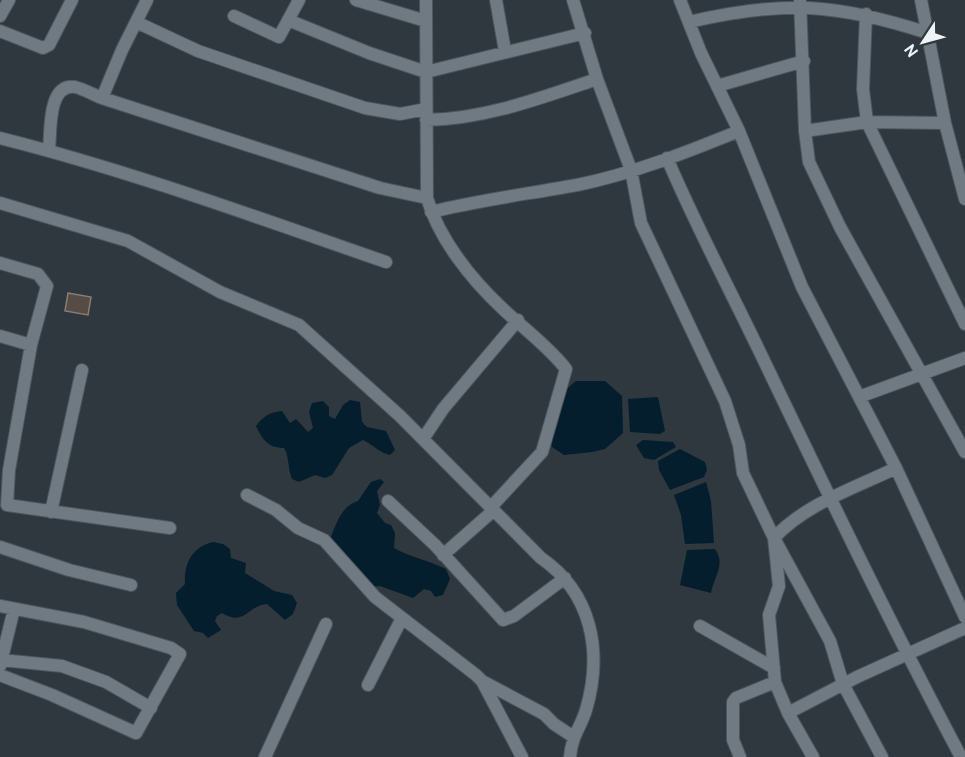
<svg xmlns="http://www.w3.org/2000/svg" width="965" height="757" font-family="Overpass,sans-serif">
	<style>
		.water { fill: #041e2d }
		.building { fill: #564c45; stroke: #887e76; stroke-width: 1.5 }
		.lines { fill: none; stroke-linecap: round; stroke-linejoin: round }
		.minor-casing { stroke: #4e565c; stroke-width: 14 }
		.minor { stroke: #6f7a82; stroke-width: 12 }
	</style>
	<rect width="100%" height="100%" fill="#2e383e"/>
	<path class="water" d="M576,381H605L622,396L623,433L605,449L592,452L564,455L552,447L548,435L563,392Z
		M658,397L665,431L660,434L630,432L628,399Z
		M350,400L360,402L362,422L367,427L386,431L395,450L390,455C380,453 372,444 363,440L349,448L332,475L325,478L315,475L299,482L292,479C288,470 289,455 284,448C268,448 262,439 256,426C264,416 268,413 282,411L290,423L296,419L308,432L313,428L309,412L312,403L323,401L329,407V416L335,419L343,405Z
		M643,440L673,442L676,447L654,460L644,458L636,445Z
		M680,449L705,462L707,470L704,477L670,490L659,470L658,461Z
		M380,479L384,482L377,491L380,505L377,513L385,523L391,525L395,533L394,548C409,557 428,560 446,569L450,579L443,595L435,597L431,591L424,589L413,598L380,586L367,587L327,547C334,531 339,506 358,501L371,482Z
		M706,482L711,501L714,543L685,544L681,515L674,495Z
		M213,542L223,544L230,549L231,558L246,563L245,573L274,591L292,595L297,603L293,614L285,620L267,604C248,605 245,627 222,613L217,616L215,621L221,630L208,638L203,633L194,631L177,605L176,593L185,584C184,563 192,547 213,542Z
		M715,549C726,565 714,576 711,593L680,585L687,550Z"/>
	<path class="building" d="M68,293L91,297L88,315L65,311Z"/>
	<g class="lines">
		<g class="minor-casing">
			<path id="minor" d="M356,0L426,21
				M426,0L427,198C439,239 471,279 502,308C524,329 547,345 566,369L542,452L491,507
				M496,0L505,51
				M573,0L597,79L631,170L641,223L725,401L739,445L743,473L774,538L779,586L769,615L775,682L788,713L813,757
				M680,0L701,53L739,131L802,287L896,468L965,617
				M800,0L805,131L809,162L840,227L965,452
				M921,0L945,123L965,199
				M866,14L863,89L867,122L965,324
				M0,16L9,0
				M234,16L279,37L299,0
				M288,20L369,53L426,72L585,33
				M136,22L198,51L365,108L400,114L426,109
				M689,22C784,0 835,3 928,33
				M0,31L43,48L49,45L72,0
				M717,86L804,61
				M102,98L122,50L147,0
				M426,120C485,119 541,98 597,79
				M805,131L867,122L945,123
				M0,138C131,171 259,218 386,262
				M49,150C51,133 47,83 75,87C84,89 94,95 102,98L380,188L427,198
				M667,158C697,229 734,297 767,367C830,498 893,629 961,757
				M0,203L128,241L220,292L299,325L400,416L541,558C592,593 603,652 586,710C580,729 572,735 570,757
				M431,212C479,200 528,194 577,185C632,174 687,152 739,131
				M0,263L38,274L47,286L31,345L9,470L7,505L170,528
				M0,336L31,345
				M859,397L965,358
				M423,439L443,409L518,320
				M247,495L276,510L298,528L324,540L375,597L476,675L482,681L522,757
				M388,501L435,545L503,620L514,616L565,578
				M51,512L82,370
				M0,547L69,570L131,585
				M443,555L494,510
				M0,606L84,622L171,648L180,654L136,733L52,695L0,675
				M700,626L774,668
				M1,660L62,666L106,682L151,708
				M0,666L14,609
				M482,681L544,714L554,724L572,736
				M368,685L402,618
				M788,713L857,677L965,628
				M265,757L326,624
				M740,757L733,740V702L736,698L775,682
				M882,757L843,684L830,641L774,538C805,504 855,488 896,468"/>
		</g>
		<use href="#minor" class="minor"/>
	</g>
	<g transform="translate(923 42) rotate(234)" stroke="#2e383e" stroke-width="4.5" paint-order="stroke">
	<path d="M0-4.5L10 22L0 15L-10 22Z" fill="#edf3f7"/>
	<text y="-9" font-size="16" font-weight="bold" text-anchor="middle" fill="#edf3f7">N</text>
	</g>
</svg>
